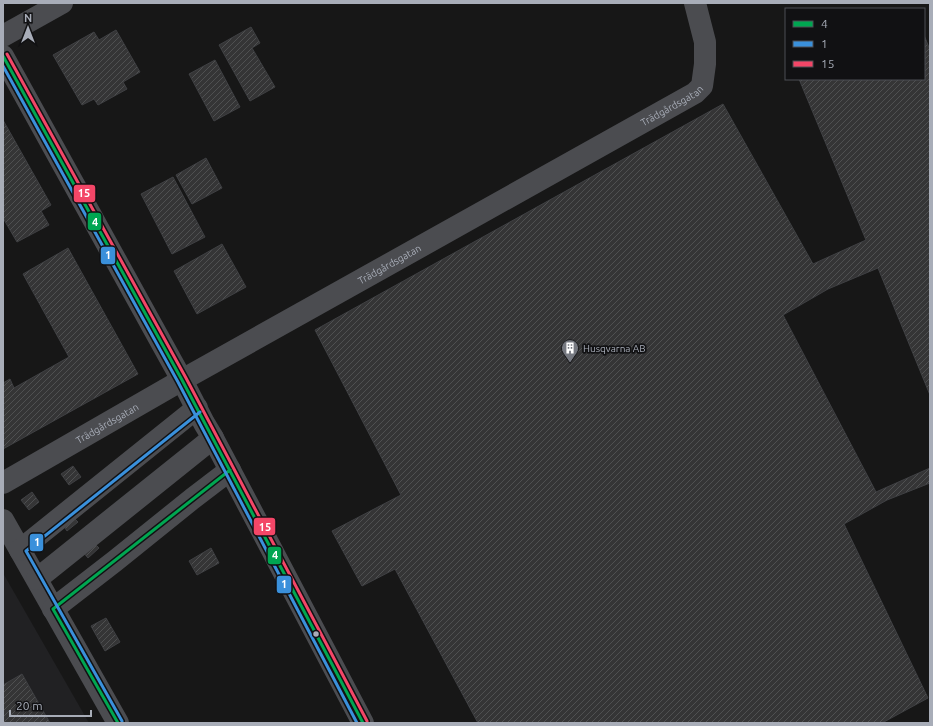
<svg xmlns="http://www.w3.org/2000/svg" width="933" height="726" font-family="Ubuntu,sans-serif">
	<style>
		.built { fill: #212123 }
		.building { fill: url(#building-hatch); stroke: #3f4043 }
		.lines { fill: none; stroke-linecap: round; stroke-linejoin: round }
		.street { stroke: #4b4c50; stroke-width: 22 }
		.bus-1-casing { stroke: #111113; stroke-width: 6 }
		.bus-2-casing { stroke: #111113; stroke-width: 6 }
		.bus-3-casing { stroke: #111113; stroke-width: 6 }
		.bus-1 { stroke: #00a651; stroke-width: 3 }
		.bus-2 { stroke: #3a90db; stroke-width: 3 }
		.bus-3 { stroke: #f34667; stroke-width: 3 }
		.bus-dot { fill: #a8adb8; stroke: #111113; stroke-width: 1.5 }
		.labels { text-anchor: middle; stroke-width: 3.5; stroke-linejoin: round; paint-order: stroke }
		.street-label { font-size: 10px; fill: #a8adb8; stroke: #111113 }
		.poi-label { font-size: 10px; fill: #a8adb8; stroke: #111113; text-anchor: start }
		.line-badge { stroke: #111113; stroke-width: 1.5 }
		.badge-label { font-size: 11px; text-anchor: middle; font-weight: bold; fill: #fff }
	</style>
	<defs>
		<pattern id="building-hatch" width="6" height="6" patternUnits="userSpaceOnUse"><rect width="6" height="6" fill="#353536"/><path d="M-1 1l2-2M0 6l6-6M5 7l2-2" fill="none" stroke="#4f5051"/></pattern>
	</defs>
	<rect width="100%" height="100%" fill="#171717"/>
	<path class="built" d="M3,573L89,723H3Z"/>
	<path class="building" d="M251,27L260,43L252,48L275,87L250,101L219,45Z
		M116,30L140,72L123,82L127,89L98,105L94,99L82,105L53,55L94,32L99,40Z
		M924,35L930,50V395L878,268L828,289L783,315L876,492L930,468V483L887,500L844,524L928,698L882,723H478L395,569L362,586L332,531L401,495L315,330L723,104L813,264L866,240L799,79H924Z
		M215,60L240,107L214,121L189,74Z
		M3,120L51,205L41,211L49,225L17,242L3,218Z
		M206,158L222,188L192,204L176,175Z
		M173,177L205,237L172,254L141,194Z
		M222,244L246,287L197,314L174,271Z
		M68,248L138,374L3,449V383L10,379L14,388L69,357L23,274Z
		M73,466L81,477L69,485L61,474Z
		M32,492L39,502L29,510L21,500Z
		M73,517L78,522L67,531L63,525Z
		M94,543L99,548L88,558L83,552Z
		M211,548L219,563L197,575L189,561Z
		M106,618L120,642L105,651L91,626Z
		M22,674L50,723H3V685Z"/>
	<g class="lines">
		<g class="street">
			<path d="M3,36L62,3"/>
			<path d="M3,56L182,380L204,423L213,438L363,723"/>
			<path id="s1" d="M3,483L182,380L695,93L702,86L705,64V42L695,3"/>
			<path d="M3,520L118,723"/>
			<path d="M20,550L197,408"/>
			<path d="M37,579L213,438"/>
			<path d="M53,609L115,561L192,499L230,470"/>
		</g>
		<g class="bus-1-casing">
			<path id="bus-1" d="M3,56L182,380L363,723
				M118,723L53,609L230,470"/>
		</g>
		<g class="bus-2-casing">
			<path id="bus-2" d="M3,66L178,382L357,723
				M122,721L26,551L200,412"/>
		</g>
		<g class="bus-3-casing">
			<path id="bus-3" d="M7,54L186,378L367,721"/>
		</g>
		<use href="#bus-1" class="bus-1"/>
		<use href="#bus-2" class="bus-2"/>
		<use href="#bus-3" class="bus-3"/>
	</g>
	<defs>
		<g id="building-pin" transform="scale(0.9)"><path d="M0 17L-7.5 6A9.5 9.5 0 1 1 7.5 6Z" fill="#757880" stroke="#111113"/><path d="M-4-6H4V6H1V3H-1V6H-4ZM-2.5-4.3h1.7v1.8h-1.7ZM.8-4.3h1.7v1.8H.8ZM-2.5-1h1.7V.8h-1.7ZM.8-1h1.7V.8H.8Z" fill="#fff"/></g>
	</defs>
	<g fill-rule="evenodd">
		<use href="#building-pin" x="570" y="348"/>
	</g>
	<circle class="bus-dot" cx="316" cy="634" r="3.5"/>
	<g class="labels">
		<g class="street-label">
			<text dy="4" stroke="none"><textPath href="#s1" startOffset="768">Trädgårdsgatan</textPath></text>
			<text dy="4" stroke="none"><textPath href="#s1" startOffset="444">Trädgårdsgatan</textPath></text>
			<text dy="4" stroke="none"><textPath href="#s1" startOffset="120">Trädgårdsgatan</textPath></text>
		</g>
		<g class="poi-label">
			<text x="583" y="352">Husqvarna AB</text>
		</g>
	</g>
	<g class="line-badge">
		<rect x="73" y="184" width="23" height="19" rx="4" fill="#f34667"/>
		<rect x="87" y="212" width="15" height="19" rx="4" fill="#00a651"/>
		<rect x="100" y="246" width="16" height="19" rx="4" fill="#3a90db"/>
		<rect x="253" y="517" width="23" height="19" rx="4" fill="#f34667"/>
		<rect x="29" y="533" width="15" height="19" rx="4" fill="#3a90db"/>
		<rect x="267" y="546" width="15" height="19" rx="4" fill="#00a651"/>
		<rect x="276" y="575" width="16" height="19" rx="4" fill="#3a90db"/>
	</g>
	<g class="badge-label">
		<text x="84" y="197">15</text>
		<text x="95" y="226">4</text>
		<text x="108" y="259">1</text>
		<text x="265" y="531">15</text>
		<text x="37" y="546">1</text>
		<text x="275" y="559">4</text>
		<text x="284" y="588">1</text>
	</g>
	<rect width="933" height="726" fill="none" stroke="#a8adb8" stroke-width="8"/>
	<rect x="785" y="8" width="140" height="72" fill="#111113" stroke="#4d4f55"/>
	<rect x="793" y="21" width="20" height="6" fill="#00a651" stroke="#4d4f55"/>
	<text x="821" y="28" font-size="12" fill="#a8adb8">4</text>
	<rect x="793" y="41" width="20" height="6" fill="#3a90db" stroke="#4d4f55"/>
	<text x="821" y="48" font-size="12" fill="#a8adb8">1</text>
	<rect x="793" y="61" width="20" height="6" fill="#f34667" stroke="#4d4f55"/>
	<text x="821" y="68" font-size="12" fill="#a8adb8">15</text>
	<g transform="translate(28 28)" stroke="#111113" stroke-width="3" paint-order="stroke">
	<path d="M0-3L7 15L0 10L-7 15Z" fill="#a8adb8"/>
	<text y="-6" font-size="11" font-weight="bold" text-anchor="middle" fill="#a8adb8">N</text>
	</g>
	<path d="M10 710v6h81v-6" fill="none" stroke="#a8adb8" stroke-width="2"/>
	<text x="16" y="710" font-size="12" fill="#a8adb8" stroke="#111113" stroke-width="3" paint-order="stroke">20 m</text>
</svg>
